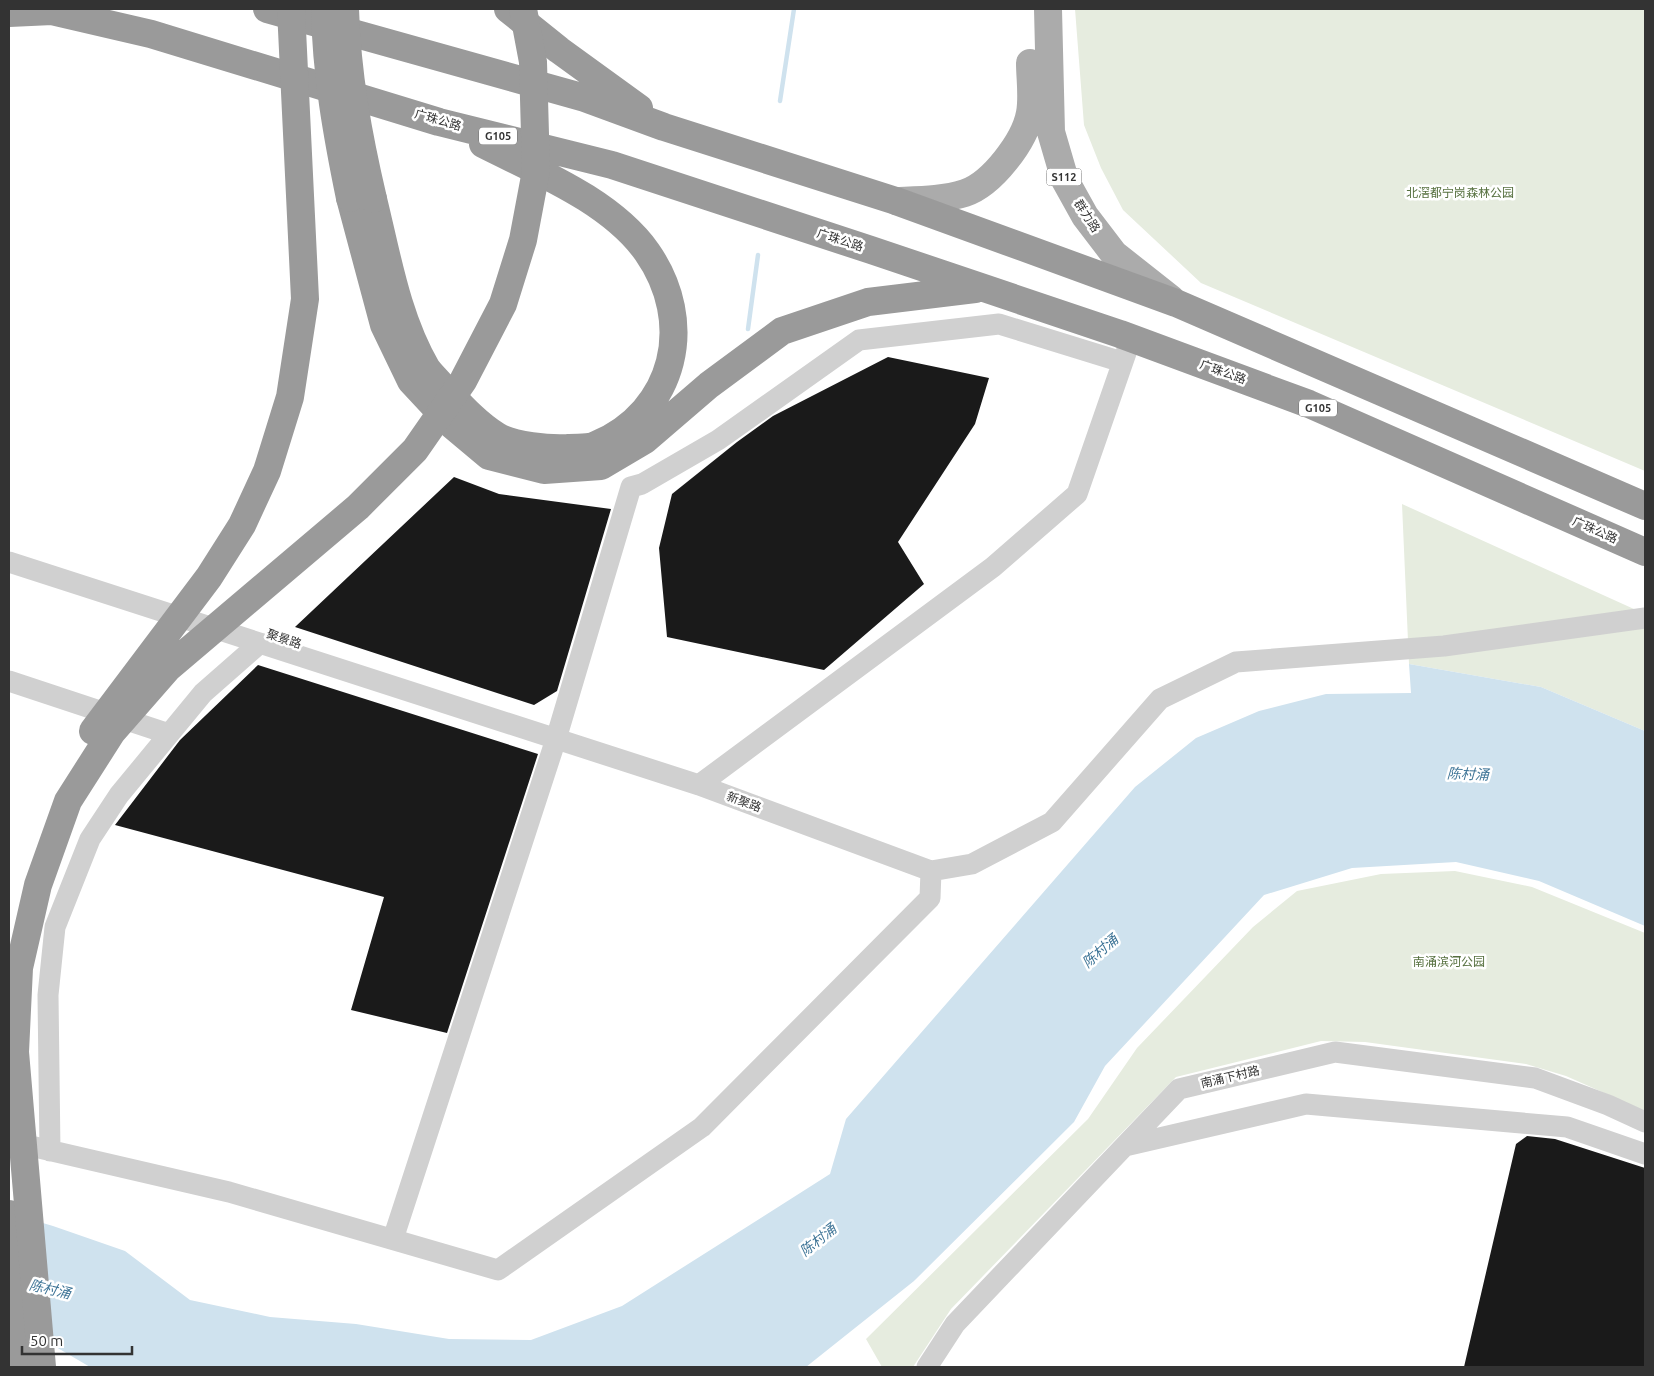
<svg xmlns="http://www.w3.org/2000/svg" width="1654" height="1376" font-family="Ubuntu,'Noto Sans SC',sans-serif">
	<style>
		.green { fill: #e6ecdf }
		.water { fill: #cfe2ee }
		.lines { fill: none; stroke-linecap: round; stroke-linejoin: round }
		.stream { stroke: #cfe2ee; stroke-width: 4.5 }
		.building { fill: #1a1a1a }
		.minor { stroke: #d0d0d0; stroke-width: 21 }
		.major { stroke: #ababab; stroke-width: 28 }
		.highway { stroke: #9a9a9a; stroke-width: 28 }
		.highway-bridge { stroke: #9a9a9a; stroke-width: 28 }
		.labels { text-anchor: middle; stroke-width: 5; stroke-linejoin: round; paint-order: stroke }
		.shield { fill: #fff; stroke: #707070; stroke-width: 1 }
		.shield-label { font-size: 11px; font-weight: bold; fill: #333 }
		.street-label { font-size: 12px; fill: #333; stroke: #fff }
		.park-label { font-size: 12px; fill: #56703f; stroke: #fff }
		.water-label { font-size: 14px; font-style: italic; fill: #3f7597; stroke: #fff }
	</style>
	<rect width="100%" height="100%" fill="#fff"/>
	<path class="green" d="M1075,9H1645V471L1201,283L1123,210L1101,168L1084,125Z
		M1402,504L1645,614V731L1541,687L1409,664Z
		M1455,871L1532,887L1645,933V1111L1566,1076L1526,1064L1365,1042L1321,1041L1176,1077L951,1309L913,1367H882L866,1339L1088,1119L1137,1048L1253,927L1297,891L1381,874Z"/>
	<path class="water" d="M1409,664L1541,687L1645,731V926L1539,881L1456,862L1352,868L1264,895L1105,1066L1074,1122L914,1281L806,1367H90L56,1347L9,1336V1213L53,1226L125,1251L190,1300L270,1317L356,1324L449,1339L531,1340L622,1306L830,1174L846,1119L1135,787L1196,738L1259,711L1326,694L1411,693Z"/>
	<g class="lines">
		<path class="stream" d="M780,101L794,9
			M748,329L758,255"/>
	</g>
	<path class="building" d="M888,357L989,378L975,424L898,542L924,584L824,670L667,637L659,548L672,494L737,442L773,416Z
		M454,477L499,494L611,509L557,691L534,705L295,627Z
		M258,665L538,754L447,1033L351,1010L384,897L115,825L180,740Z
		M1527,1136L1555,1139L1645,1168V1367H1464L1516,1144Z"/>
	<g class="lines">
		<path class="minor" d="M9,562L699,785L931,871
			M9,681L169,734
			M699,785L993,567L1077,494L1127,350
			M9,1141L229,1192L498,1270L702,1127L930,898L931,871L972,864L1052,822L1160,699L1236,662L1444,646L1645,618
			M1125,1146L1306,1104L1567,1127L1645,1154
			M50,1151L48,995L55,927L90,839L119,795L203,693L260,643
			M393,1239L556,739L631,487L642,484L718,440L859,340L999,324L1122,362
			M927,1367L955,1324L1179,1089L1335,1052L1535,1078L1608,1105L1645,1122"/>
		<path class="major" d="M1048,9L1051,132L1065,180L1085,216L1114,254L1171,299
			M896,201C919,200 943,200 965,193C992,184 1025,141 1030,113C1033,97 1030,78 1030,63"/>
		<path class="highway" d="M267,9L585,98L664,127L896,201L1176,303L1645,506
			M508,9L559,50L639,108
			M9,13L52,11L151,34L439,122L612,165L871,250L1120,334L1309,404L1645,552
			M350,198L384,325L411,381L452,425L489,456L544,470L601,466L645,440L709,385L782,331L868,302L975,289
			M373,199C387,256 397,318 427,369C433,377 442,385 449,393C463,408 479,425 497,436C513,446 550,449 568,448C577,447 589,449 596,445C676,411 696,322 647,252C611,201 538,172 483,144
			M9,1214L22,1367"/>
		<path class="highway-bridge" d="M325,9C326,73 337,135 350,198
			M345,9C347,75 358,135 373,199
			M93,731L209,577L242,525L267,471L290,397L305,299L291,9
			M42,1367L15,1052L19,968L38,885L68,801L112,732L168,668L358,507L415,450L463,381L503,304L523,240L536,171L533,62L523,9"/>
	</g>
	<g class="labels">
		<g class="shield">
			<rect x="479" y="127.5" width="38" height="17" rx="4"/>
			<rect x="1046.5" y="168.5" width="35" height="17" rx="4"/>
			<rect x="1299" y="399.5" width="38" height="17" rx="4"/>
		</g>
		<g class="shield-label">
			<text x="498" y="140">G105</text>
			<text x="1064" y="181">S112</text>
			<text x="1318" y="412">G105</text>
		</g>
		<g class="street-label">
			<text transform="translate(438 120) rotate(16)" y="4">广珠公路</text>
			<text transform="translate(1087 216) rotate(57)" y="4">群力路</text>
			<text transform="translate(840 240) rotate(18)" y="4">广珠公路</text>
			<text transform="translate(1223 372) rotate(20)" y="4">广珠公路</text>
			<text transform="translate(1595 530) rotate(24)" y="4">广珠公路</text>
			<text transform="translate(284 639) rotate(18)" y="4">聚景路</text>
			<text transform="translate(744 802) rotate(20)" y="4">新聚路</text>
			<text transform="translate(1230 1077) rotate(-13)" y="4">南涌下村路</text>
		</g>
		<g class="park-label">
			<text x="1460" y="197">北滘都宁岗森林公园</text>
			<text x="1449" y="966">南涌滨河公园</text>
		</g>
		<g class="water-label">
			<text transform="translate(1468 774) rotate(2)" y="5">陈村涌</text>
			<text transform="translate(1100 951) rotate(-41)" y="5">陈村涌</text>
			<text transform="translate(818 1240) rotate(-39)" y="5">陈村涌</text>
			<text transform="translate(50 1289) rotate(13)" y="5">陈村涌</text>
		</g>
	</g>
	<rect width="1654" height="1376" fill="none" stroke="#333333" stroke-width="20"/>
	<path d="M22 1346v8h110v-8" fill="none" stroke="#333333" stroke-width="2.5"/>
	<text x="30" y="1346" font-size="15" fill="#333333" stroke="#ffffff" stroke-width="4" paint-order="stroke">50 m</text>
</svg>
